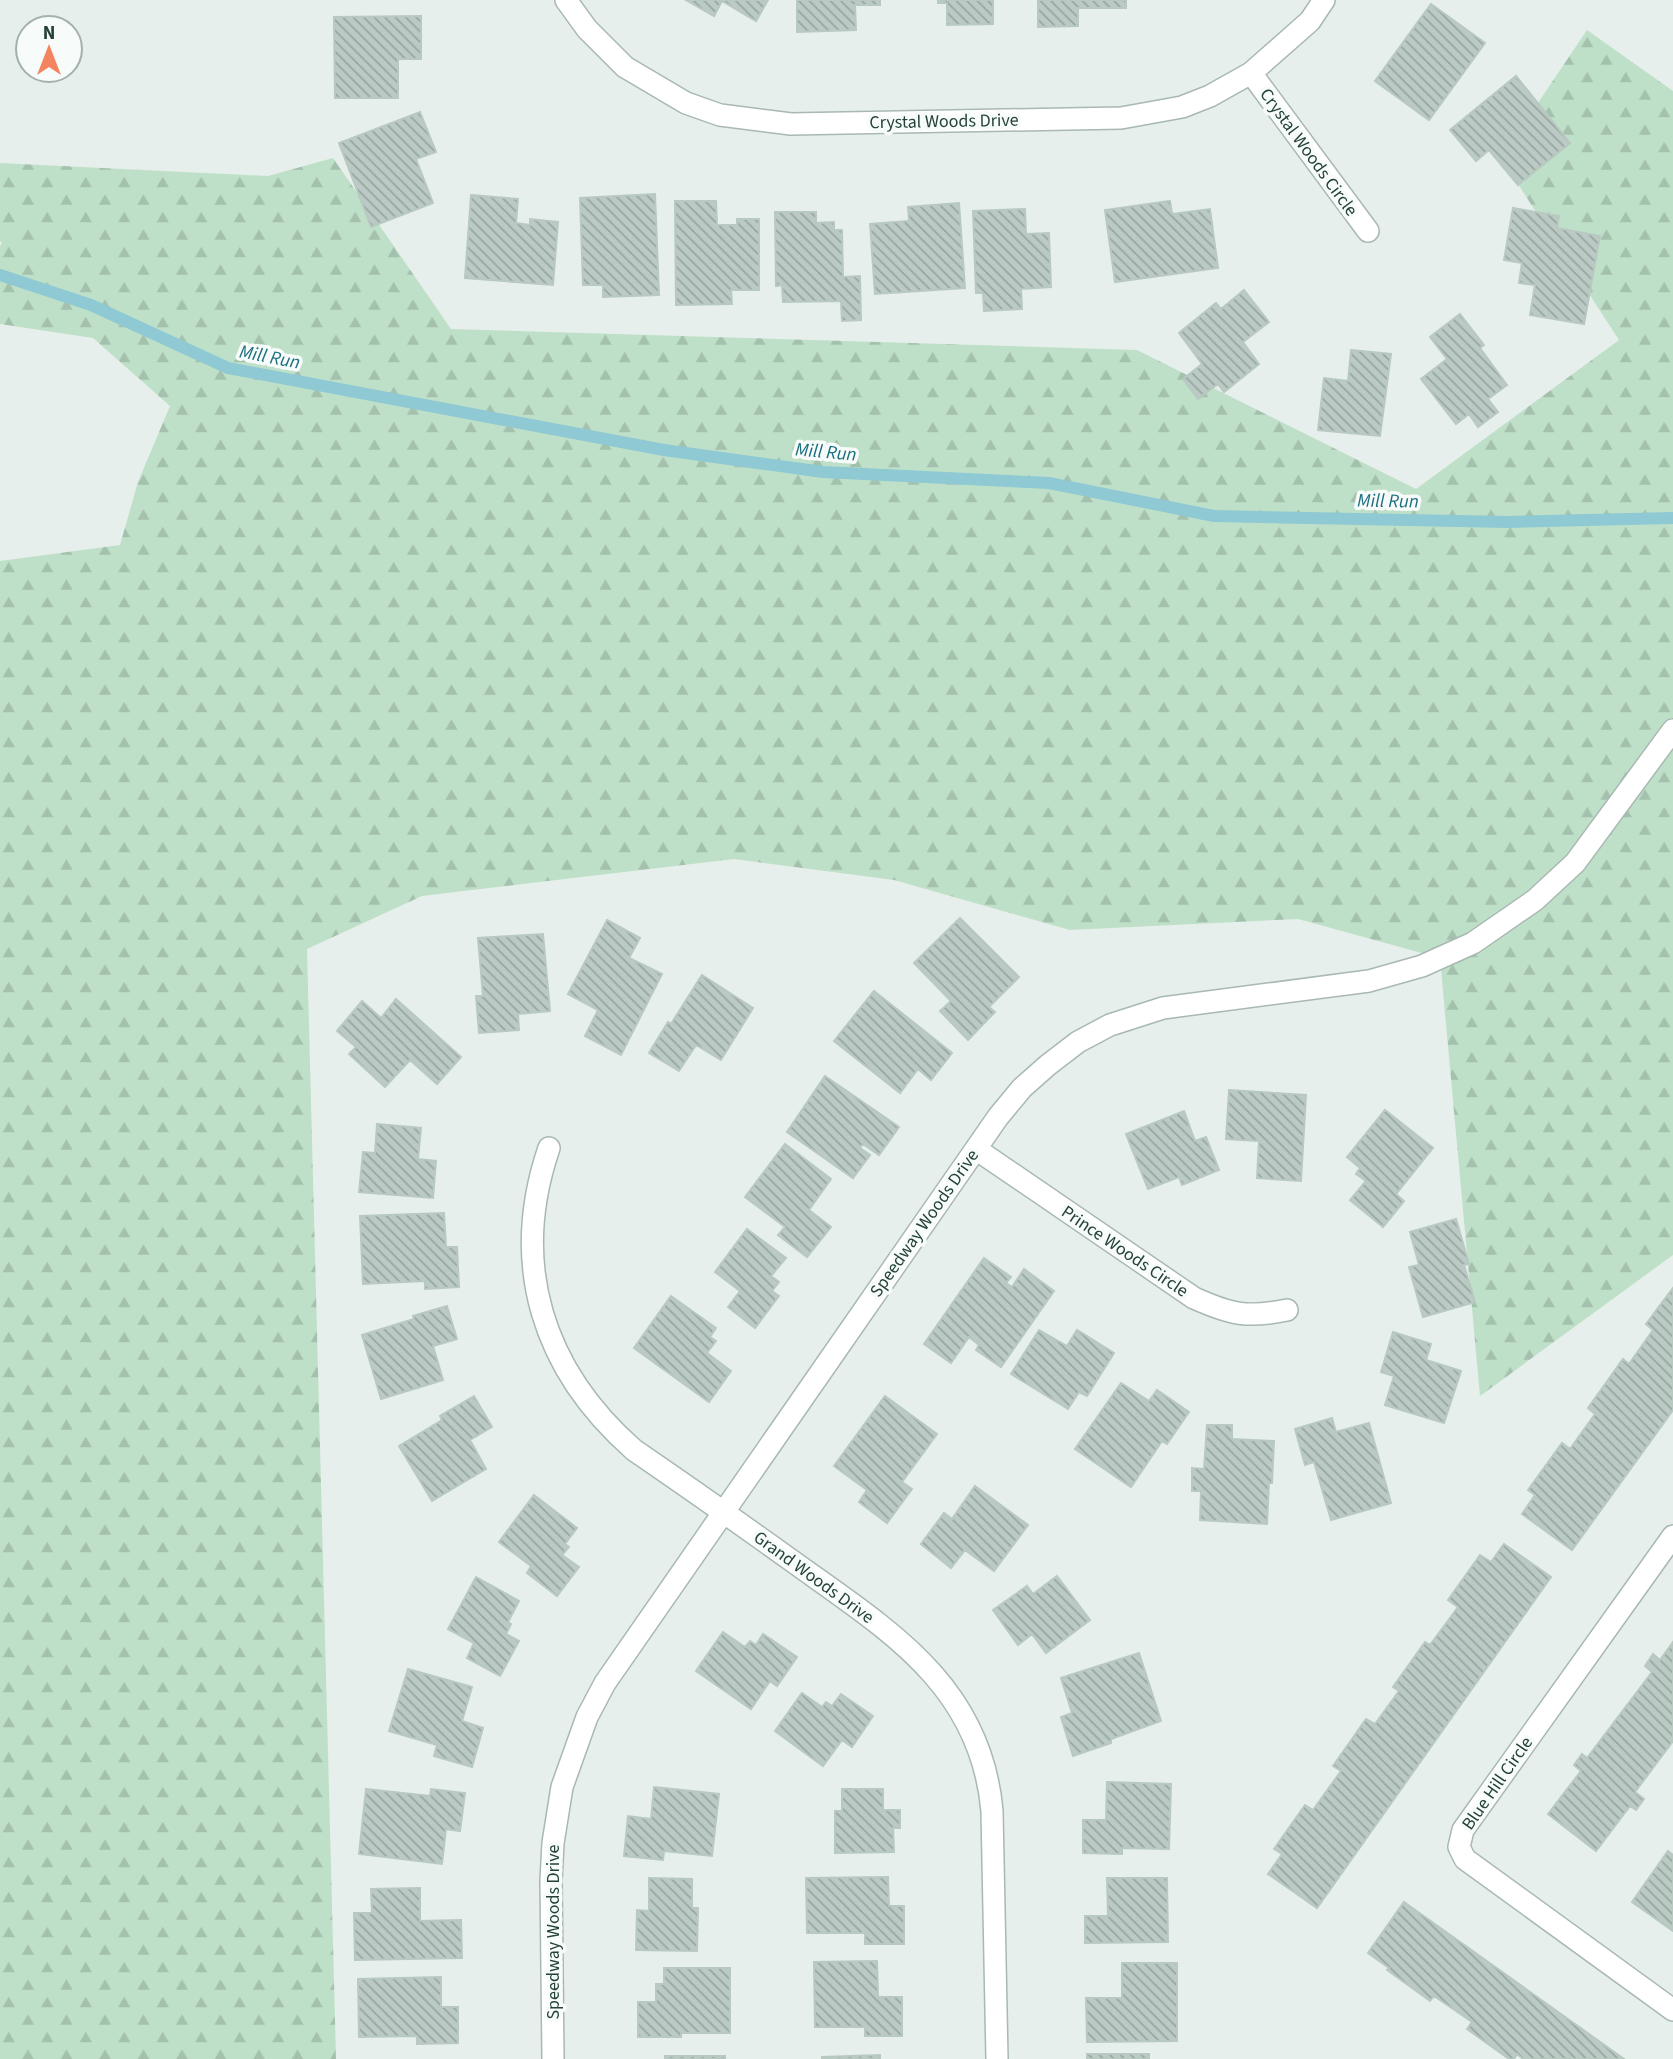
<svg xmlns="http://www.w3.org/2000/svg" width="1673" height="2059" font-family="'Source Sans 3',sans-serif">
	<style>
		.forest { fill: url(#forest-firs) }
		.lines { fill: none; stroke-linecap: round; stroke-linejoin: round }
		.stream { stroke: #8ec9d4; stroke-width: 12 }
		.building { fill: url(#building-back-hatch); stroke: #b8c9c2; stroke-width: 2 }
		.minor-casing { stroke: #a8b8b2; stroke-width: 24 }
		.minor { stroke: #fff; stroke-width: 21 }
		.labels { text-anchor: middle; stroke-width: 7; stroke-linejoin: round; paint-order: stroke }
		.street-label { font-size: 18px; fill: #24423a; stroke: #f7fbf9 }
		.water-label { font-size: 19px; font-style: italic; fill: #1c6f80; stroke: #f7fbf9 }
	</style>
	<defs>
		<pattern id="forest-firs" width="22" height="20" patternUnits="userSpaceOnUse" patternTransform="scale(1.75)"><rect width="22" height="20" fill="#bfe0c8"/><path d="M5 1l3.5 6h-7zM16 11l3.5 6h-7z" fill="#a4c1ad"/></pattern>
		<pattern id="building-back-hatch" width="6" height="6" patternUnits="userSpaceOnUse" patternTransform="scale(1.75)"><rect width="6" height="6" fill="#bbcac4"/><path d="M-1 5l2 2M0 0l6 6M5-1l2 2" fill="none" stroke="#98a6a0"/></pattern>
	</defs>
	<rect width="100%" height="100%" fill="#e6efeb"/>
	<path class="forest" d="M1587,30L1673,91V1255L1480,1396L1440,958L1298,919L1070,930L894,880L734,859L422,896L307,949L336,2059H0V561L120,545L138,482L170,406L93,338L0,324V246L2,243L0,241V163L268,176L333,158L451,329L1137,350L1416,489L1619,340L1501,158Z"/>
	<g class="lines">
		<path class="stream" d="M0,275L91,305L228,368L664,450L823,472L1049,483L1214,516L1508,522L1673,518"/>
	</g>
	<path class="building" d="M686,0H768L756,21L722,1L714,16Z
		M797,0H880V5H855L856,30L797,32Z
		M938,0H993V24L947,25V3H938Z
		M1038,0H1126V8H1078V26L1038,27Z
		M1431,4L1485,43L1429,120L1375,81Z
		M421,16V59H398V98H335L334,17Z
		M1516,76L1570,143L1518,185L1489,150L1476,161L1450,130Z
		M420,112L436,152L416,159L433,203L371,227L339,143Z
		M655,194L659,295L603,297V285H583L580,198Z
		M471,195L518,199L516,223L530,225V219L558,222L553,285L465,278Z
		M675,201H716L717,225H737V219H759V290H731L732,304L676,305Z
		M1170,201L1172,214L1210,209L1218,268L1115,282L1105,210Z
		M959,203L965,288L875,294L870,224L909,221L908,207Z
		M1513,208L1559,216L1557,228L1600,236L1584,324L1530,315L1535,285L1519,283L1522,263L1504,260Z
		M1025,209L1026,234L1049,233L1051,287L1021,289L1022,309L984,311L983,293H976L973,211Z
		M775,212H816V223L834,222V230H842L843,277L860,276L861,320L842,321L841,301L783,302L782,285L776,286Z
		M1244,290L1269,322L1243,342L1259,364L1224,392L1218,384L1198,399L1183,379L1202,364L1179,333L1216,303L1221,309Z
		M1460,314L1484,345L1480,348L1507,385L1488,399L1498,412L1478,427L1469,414L1456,424L1421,379L1447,359L1430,337Z
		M1351,350L1391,354L1380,436L1318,430L1324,378L1348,381Z
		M960,918L1019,977L989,1007L995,1012L968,1040L940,1011L951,1001L914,963Z
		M607,920L640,938L629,958L662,974L621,1055L585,1036L598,1010L568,994Z
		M543,934L550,1011L518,1014L519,1030L479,1033L476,996H483L478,938Z
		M702,975L753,1008L721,1060L696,1045L679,1071L649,1053L668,1022L671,1024Z
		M874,991L952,1053L931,1080L918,1069L900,1093L834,1041Z
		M396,999L461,1057L437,1084L410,1060L385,1087L349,1054L356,1047L337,1031L362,1001L381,1018Z
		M825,1076L899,1127L879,1155L863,1144L860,1148L870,1155L853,1178L787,1132Z
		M1229,1090L1306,1095L1301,1181L1257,1178L1259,1141L1226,1139Z
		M1385,1110L1433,1148L1396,1194L1404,1201L1383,1227L1350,1200L1366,1181L1356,1174L1360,1168L1347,1157Z
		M1184,1111L1195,1141L1206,1137L1219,1170L1182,1185L1179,1177L1148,1189L1126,1134Z
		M377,1124L421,1128L418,1159L436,1161L433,1198L359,1192L363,1152L375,1153Z
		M785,1144L831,1179L809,1210L831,1227L807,1257L778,1235L785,1227L745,1197Z
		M444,1213L446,1247H457L459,1287L425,1289V1281L363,1284L360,1216Z
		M1456,1219L1469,1264L1464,1265L1475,1302L1423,1317L1409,1267L1419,1265L1410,1232Z
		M747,1229L786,1258L771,1276L779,1282L772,1291L779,1296L755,1328L728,1307L740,1291L715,1272Z
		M984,1258L1011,1277L1006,1283L1012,1287L1024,1269L1054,1291L1001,1367L976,1350L979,1345L969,1337L951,1363L924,1344Z
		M1673,1288V1410L1572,1550L1522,1514L1535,1495L1528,1490L1562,1443L1570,1449L1595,1414L1588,1408L1623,1359L1629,1364L1653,1330L1646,1324Z
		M671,1296L716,1328L710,1337L716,1341L707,1353L731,1371L709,1402L634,1348Z
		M447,1306L457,1339L433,1346L443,1380L381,1399L362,1335L414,1319L413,1316Z
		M1039,1330L1067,1346L1077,1330L1114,1353L1087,1396L1079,1392L1068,1409L1011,1374Z
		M1393,1332L1431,1344L1426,1360L1461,1371L1444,1423L1385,1405L1394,1376L1381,1372Z
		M1121,1383L1149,1401L1157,1390L1189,1412L1167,1444L1162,1441L1131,1487L1075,1449Z
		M474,1396L492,1427L470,1440L486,1469L432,1501L399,1446L442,1420L440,1416Z
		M885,1396L937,1434L902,1482L912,1489L887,1523L859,1502L867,1490L834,1466Z
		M1332,1418L1336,1432L1369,1423L1391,1503L1331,1520L1314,1462L1305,1465L1295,1429Z
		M1207,1425H1232V1439L1274,1441L1272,1483H1269L1267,1524L1200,1520L1201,1491H1192V1468L1204,1469Z
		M975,1486L1028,1525L994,1571L965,1550L951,1568L921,1544L944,1513L952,1519Z
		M534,1495L577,1528L565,1544L569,1547L562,1555L579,1567L557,1596L527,1573L531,1566L499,1542Z
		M1504,1544L1551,1577L1317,1908L1268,1874L1282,1854L1274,1849L1305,1805L1313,1810L1341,1771L1333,1766L1366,1719L1375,1724L1399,1691L1393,1687L1425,1642L1430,1645L1458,1607L1448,1600L1480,1555L1491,1562Z
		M1057,1576L1090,1620L1046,1653L1032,1634L1018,1645L993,1610L1027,1586L1033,1594Z
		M476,1577L519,1601L508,1622L511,1624L506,1634L519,1641L500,1676L467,1658L474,1643L448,1629Z
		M723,1632L745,1647L750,1641L756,1645L763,1634L797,1657L777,1686L770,1681L751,1709L696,1671Z
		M1673,1642V1741L1635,1792L1644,1799L1636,1810L1630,1806L1596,1851L1548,1814L1581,1771L1574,1765L1582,1754L1587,1758L1652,1672L1645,1666L1653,1654L1660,1660Z
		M1139,1653L1161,1721L1111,1739V1743L1073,1756L1061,1717L1072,1713L1061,1678Z
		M408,1669L472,1687L462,1721L483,1728L472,1767L434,1756L437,1745L389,1731Z
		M802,1693L822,1707L826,1702L832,1706L841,1694L873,1716L852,1747L842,1740L823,1766L775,1731Z
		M1107,1782L1171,1784L1169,1849L1122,1848V1854L1083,1853V1820H1106Z
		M654,1787L719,1794L712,1856L664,1851L663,1860L624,1856L628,1816L651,1819Z
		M366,1789L430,1796L431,1789L465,1793L460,1831L446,1829L442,1864L359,1854Z
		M842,1789H883V1810H900V1828H893L894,1852L835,1853V1811H842Z
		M1668,1851L1673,1855V1931L1632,1902Z
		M888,1877L889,1906H904V1944H865V1933H807L806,1878Z
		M649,1878L692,1879V1908H698L697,1951L636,1950L637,1910L649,1911Z
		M1107,1878H1167L1168,1942L1085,1943V1916H1108Z
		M420,1888V1921L461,1920L462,1958L355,1960L354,1913H372L371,1889Z
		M1404,1902L1624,2059H1523L1517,2054L1514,2059H1509L1467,2029L1472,2022L1434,1996L1430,2001L1387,1970L1389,1968L1368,1953Z
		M877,1961L878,1997H902V2036H865V2027H815L814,1962Z
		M1122,1963H1177V2041L1087,2042L1086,1998H1122Z
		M664,1968H730V2033H681V2037H638V2002H656V1984H664Z
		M441,1977V2007H458V2043L417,2044V2036L359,2037L358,1979Z
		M1087,2054H1149V2059H1087Z
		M880,2055V2059H822V2057Z
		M665,2056H725V2059H665Z"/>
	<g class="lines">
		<g class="minor-casing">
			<path id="minor" d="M566,0L587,29L625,67L686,103L720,115L791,124L1121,118L1182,107L1210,96L1251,73L1310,21L1324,0
				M1251,73L1368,231
				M549,1148C509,1265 543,1370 634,1450C688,1487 742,1525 795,1563C888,1630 981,1685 992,1811L997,2059
				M976,1149L1194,1298C1232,1315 1247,1318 1287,1310
				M1673,1536L1463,1830L1459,1847L1465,1859L1673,2010
				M553,2059L551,1880L553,1843L562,1787L587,1717L605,1683L998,1117L1022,1088L1048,1065L1078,1042L1110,1025L1163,1008L1369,981L1422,966L1473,943L1535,900L1575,863L1673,730"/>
		</g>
		<use href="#minor" class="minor"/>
	</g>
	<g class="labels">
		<g class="street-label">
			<text transform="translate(944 121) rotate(-1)" y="6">Crystal Woods Drive</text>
			<text transform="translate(1309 152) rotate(54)" y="6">Crystal Woods Circle</text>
			<text transform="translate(924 1223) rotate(-55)" y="6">Speedway Woods Drive</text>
			<text transform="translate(1125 1251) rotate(34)" y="6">Prince Woods Circle</text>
			<text transform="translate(814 1577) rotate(36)" y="6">Grand Woods Drive</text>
			<text transform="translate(1497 1783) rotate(-55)" y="6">Blue Hill Circle</text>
			<text transform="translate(553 1932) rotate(-90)" y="6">Speedway Woods Drive</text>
		</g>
		<g class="water-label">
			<text transform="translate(270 356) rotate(11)" y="7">Mill Run</text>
			<text transform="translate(826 451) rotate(5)" y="7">Mill Run</text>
			<text transform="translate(1388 500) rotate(1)" y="7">Mill Run</text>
		</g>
	</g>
	<g transform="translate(49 49)"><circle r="33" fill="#f7fbf9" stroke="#a3b1ad" stroke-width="2"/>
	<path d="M0-5L12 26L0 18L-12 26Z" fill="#f4845f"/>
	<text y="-10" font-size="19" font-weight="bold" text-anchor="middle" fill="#24423a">N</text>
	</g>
</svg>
